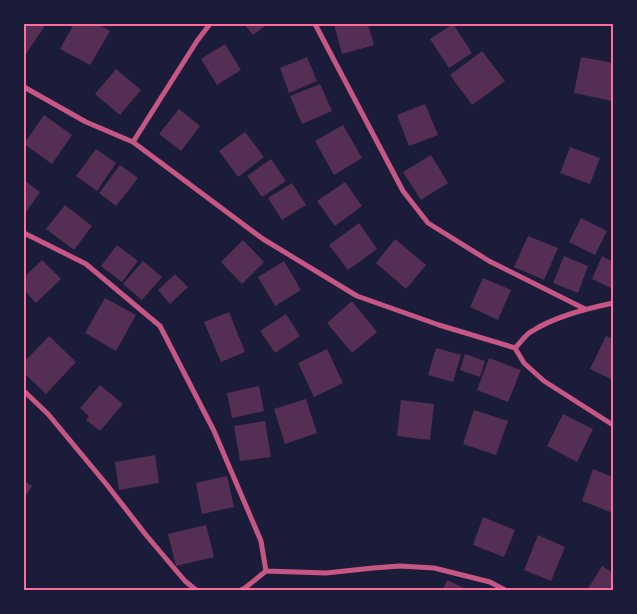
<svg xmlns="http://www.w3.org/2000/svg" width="637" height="614" font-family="'Titillium Web',sans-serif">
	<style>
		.building { fill: #542f53 }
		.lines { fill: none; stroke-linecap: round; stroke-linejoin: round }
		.minor { stroke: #c65784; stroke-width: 5 }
		.neatline { fill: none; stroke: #ff6b9d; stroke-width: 2 }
	</style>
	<rect width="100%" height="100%" fill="#1b1b3a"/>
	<path class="building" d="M24,24H40L44,27L26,54L24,53Z
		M74,24H98L110,31L90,65L60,49Z
		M244,24H268L253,35Z
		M334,24H368L374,45L342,54Z
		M453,24L472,53L449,68L430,39Z
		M225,44L241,70L217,85L201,59Z
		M482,51L505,81L472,105L450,75Z
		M307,57L317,81L289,93L280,68Z
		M581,57L613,63L612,101L574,93Z
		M116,69L141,90L120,115L95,94Z
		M320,84L332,111L302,124L290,96Z
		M425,104L438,135L409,146L397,115Z
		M179,109L200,126L181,151L159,134Z
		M44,115L72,135L52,164L24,144Z
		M343,125L362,158L334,175L315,141Z
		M245,132L264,157L238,177L219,151Z
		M570,147L600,158L590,184L560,173Z
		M96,149L116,163L97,191L76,176Z
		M431,155L448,183L421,200L403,172Z
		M271,159L286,181L262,197L247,176Z
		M120,165L138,178L116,206L99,193Z
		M24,180L40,192L24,215Z
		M345,182L362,206L335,226L317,201Z
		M292,183L306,205L282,220L268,198Z
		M65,205L92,226L74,250L46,229Z
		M581,218L607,231L595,255L569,242Z
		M359,223L377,249L348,270L329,245Z
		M528,236L558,248L544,280L514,267Z
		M395,239L426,265L406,289L376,263Z
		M243,240L264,262L242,284L221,262Z
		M117,245L138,261L122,282L101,266Z
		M564,256L588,266L578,293L553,283Z
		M602,256L613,262V289L592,279Z
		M42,260L61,279L36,303L24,290V277Z
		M143,261L162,277L142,300L123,284Z
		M284,261L301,290L275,306L258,277Z
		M175,274L188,287L170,304L158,290Z
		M483,278L511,290L498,320L470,307Z
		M105,298L136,315L116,351L85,333Z
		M352,301L377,332L352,353L327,323Z
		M229,312L245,352L221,362L204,322Z
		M286,314L300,336L275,353L260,331Z
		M49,336L76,362L46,394L24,373V362Z
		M606,336L613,339V380L590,369Z
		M436,348L461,355L453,382L428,375Z
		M327,349L343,383L314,397L298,363Z
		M465,354L485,361L480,377L460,370Z
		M489,358L521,370L508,402L477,390Z
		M100,385L123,404L100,431L86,420L89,416L80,408Z
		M259,386L264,411L232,418L227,393Z
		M306,399L317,433L285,444L274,409Z
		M401,400L434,404L430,440L397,436Z
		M474,410L508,421L496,455L463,444Z
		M563,414L593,429L577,462L547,446Z
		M265,421L271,457L240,461L234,426Z
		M155,455L159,483L119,490L115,462Z
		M593,469L613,477V513L582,501Z
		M227,476L234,507L202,514L196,483Z
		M24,481L32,486L24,499Z
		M483,517L515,530L504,557L473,545Z
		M206,525L214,557L176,566L168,534Z
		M538,535L565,547L551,581L524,570Z
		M602,566L613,573V590H587Z
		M447,580L468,590H443Z"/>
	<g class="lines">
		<path class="minor" d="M315,24L403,191L428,223L489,261L585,309
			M24,87L86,122L133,142L263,239L357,296L439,325L515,348
			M133,142L197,41L210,24
			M24,233L86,264L160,326L214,431L261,541L266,571L245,588L241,590
			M515,348L524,363L544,381L613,425
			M515,348C520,343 524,337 529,333C553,317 585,309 613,303
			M24,391L48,414L107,485L146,535L185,581L196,590
			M266,571L326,573L373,568L400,566L434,568L490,582L505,590"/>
	</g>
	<rect width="637" height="614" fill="none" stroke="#1b1b3a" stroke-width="50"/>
	<rect x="25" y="25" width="587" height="564" class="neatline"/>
</svg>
